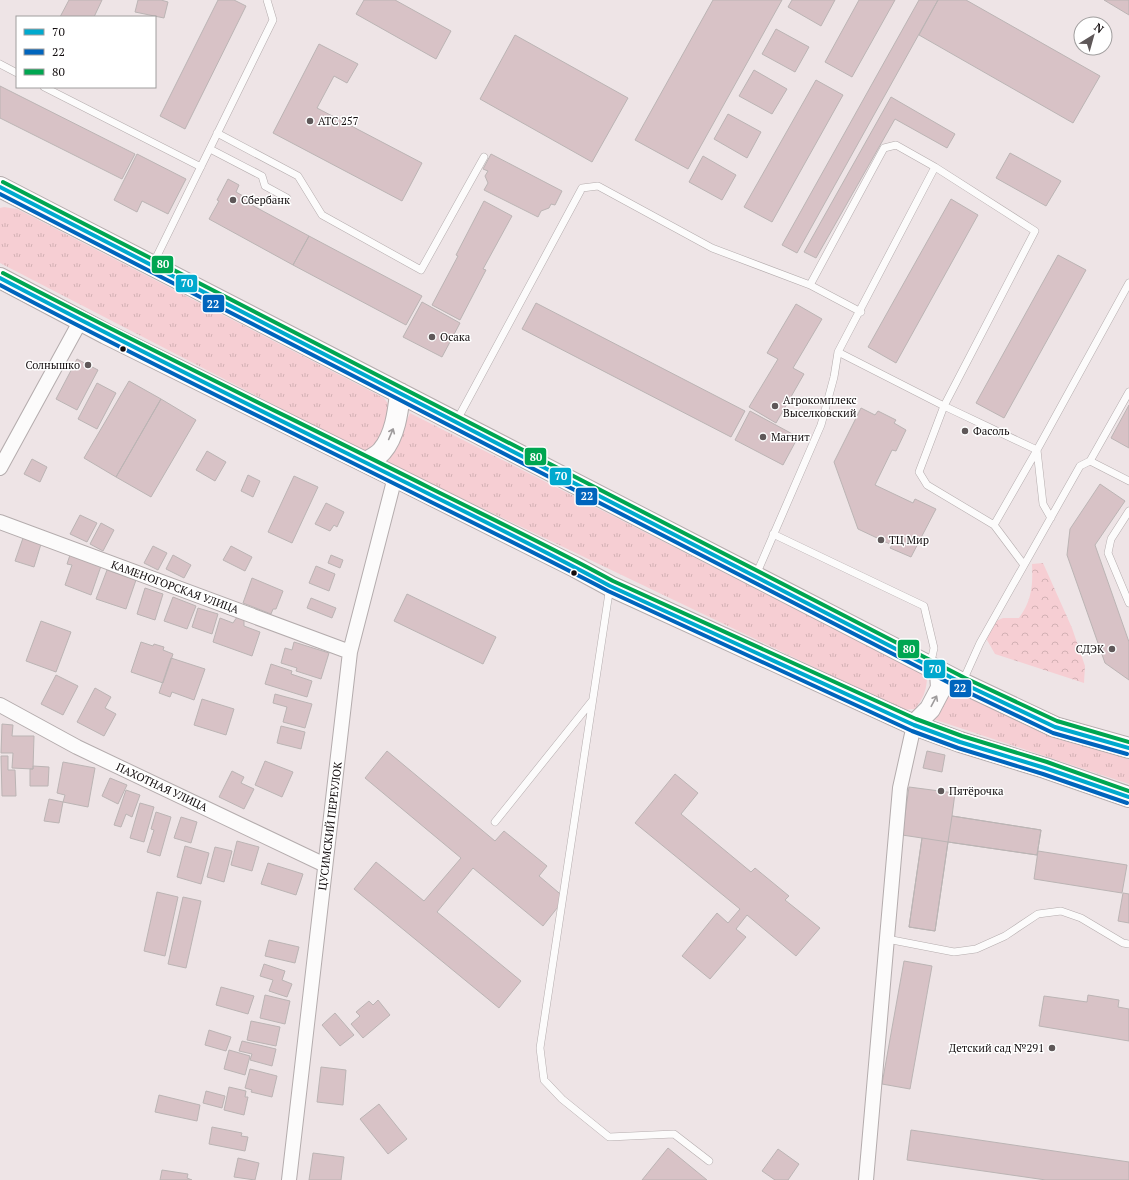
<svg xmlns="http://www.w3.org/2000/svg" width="1129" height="1180" font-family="'PT Serif',serif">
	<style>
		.grass { fill: url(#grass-tufts) }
		.forest { fill: url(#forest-crowns) }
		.building { fill: #d8c2c6; stroke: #bbb4b4 }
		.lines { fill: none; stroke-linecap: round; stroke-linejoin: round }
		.service-casing { stroke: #b4acad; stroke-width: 8 }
		.minor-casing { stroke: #b4acad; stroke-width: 16 }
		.secondary-casing { stroke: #b4acad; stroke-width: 22 }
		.service { stroke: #fcfbfb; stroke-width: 7 }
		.minor { stroke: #fcfbfb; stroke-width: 14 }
		.secondary { stroke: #fcfbfb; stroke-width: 20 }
		.bus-1-casing { stroke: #fff; stroke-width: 7 }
		.bus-2-casing { stroke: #fff; stroke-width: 7 }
		.bus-3-casing { stroke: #fff; stroke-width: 7 }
		.bus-1 { stroke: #00a9ce; stroke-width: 4 }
		.bus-2 { stroke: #0065bd; stroke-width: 4 }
		.bus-3 { stroke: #00a651; stroke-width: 4 }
		.oneway { stroke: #9e9b9c }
		.poi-dot { fill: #5f5859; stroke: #fff; stroke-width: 1.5 }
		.bus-dot { fill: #120c0d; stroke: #fff; stroke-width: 1.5 }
		.labels { text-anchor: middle; stroke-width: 3; stroke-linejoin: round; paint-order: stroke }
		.poi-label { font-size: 11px; fill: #120c0d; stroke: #fff; text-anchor: start }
		.street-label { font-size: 11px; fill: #120c0d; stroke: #fff }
		.line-badge { stroke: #fff; stroke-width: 1.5 }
		.badge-label { font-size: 11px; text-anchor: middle; font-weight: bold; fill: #fff }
	</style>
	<defs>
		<pattern id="grass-tufts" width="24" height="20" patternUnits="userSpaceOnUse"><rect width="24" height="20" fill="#f6ced3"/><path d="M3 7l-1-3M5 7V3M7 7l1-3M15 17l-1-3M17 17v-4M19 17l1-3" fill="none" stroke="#d2b0b4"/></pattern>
		<pattern id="forest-crowns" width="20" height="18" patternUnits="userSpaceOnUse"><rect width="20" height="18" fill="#f6ced3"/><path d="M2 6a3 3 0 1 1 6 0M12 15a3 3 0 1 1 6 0" fill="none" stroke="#d2b0b4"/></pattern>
	</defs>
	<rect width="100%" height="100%" fill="#eee4e6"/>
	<path class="grass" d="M4,207L17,209L384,398L391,408L377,445L367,453L0,263V208Z
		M410,413L920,672L927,679C926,692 923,699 915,709L903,710L384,461L395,447Z
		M948,684L1054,735L1129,758V784L930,718Z"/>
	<path class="forest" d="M1043,563L1072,628L1085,666L1084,683L995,654L987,640L991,623L1003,618H1019C1032,600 1033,585 1032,564Z"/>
	<path class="building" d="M69,0H102L94,17H60Z
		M138,0H161L168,2L164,18L135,12Z
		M218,0H234L246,6L185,129L160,116Z
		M364,0H395L451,31L436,59L356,14Z
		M713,0H782L688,169L635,140Z
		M792,0H835L821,26L788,7Z
		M859,0H895L852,77L825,62Z
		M919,0H938L797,253L782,245Z
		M938,0H966L1100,76L1073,123L919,35Z
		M1104,0H1129V15Z
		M776,29L809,47L795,72L762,54Z
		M515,35L628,98L592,162L480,99Z
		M319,44L358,64L347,83L334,76L317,108L422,163L402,201L273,133Z
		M754,70L787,89L772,114L739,96Z
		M816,80L843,95L772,222L744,207Z
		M0,86L135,154L122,179L0,118Z
		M891,97L955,134L947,148L895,119L816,258L804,252Z
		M728,114L761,132L747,158L714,139Z
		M1010,153L1061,181L1046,206L996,178Z
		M137,154L186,179L168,214L142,201L137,212L114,200Z
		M491,154L562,191L555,205L551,204L549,208L541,211L538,217L484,190L488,183L485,176L488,171L483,169Z
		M703,156L736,175L722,200L689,182Z
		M228,179L239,185L236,192L250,200L248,203L309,236L293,265L209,219L219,201L217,200Z
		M951,199L978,215L896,363L868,347Z
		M484,201L512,216L483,269L486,270L460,320L432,305L458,256L456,255Z
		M309,236L422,296L406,325L293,265Z
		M1058,255L1086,270L1004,418L976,403Z
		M422,302L460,323L442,357L403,337Z
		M536,303L745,411L731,437L522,329Z
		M796,304L822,319L793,368L804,374L776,423L749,407L778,359L767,353Z
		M77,359L98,370L77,410L56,399Z
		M129,381L161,399L116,477L84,458Z
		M97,383L116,393L97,429L78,419Z
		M161,399L196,420L151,497L116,477Z
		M1129,405V448L1111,438Z
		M861,408L875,415L878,411L896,420L894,423L906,430L896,451L892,450L875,485L913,503L915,499L936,509L911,557L890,548L892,545L858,529L834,462Z
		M750,411L798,437L783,465L735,440Z
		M207,451L226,462L215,481L196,470Z
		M32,459L47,467L40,482L24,474Z
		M248,475L260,481L253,497L241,491Z
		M294,476L318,487L292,543L268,532Z
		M1100,484L1125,501L1095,545L1129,642V680L1105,663L1067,555L1070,529Z
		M326,503L344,512L337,527L334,525L330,531L315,524Z
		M80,515L97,523L87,542L70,534Z
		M101,523L114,530L103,551L90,544Z
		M23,538L41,544L34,567L15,561Z
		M153,546L167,553L158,570L144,563Z
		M231,546L252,557L245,571L223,560Z
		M70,555L101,566L91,595L65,585L72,565L67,564Z
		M173,555L191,565L184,578L166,569Z
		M331,555L343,560L340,568L328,563Z
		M316,566L335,574L329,591L309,583Z
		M107,570L136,580L126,609L96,599Z
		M252,578L283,591L276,609H273L271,614L243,603Z
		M145,588L163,594L155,620L137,614Z
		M407,594L496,637L483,664L394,621Z
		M173,597L196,606L187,629L164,621Z
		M311,598L336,608L332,618L307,608Z
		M198,608L218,614L212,634L192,627Z
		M237,617L244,619V626L260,632L252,656L213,642L220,618L233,623Z
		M41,621L71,632L56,672L26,661Z
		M141,642L153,646L154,644L164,647L163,650L173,654L163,683L131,672Z
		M294,642L329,653L321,679L296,671L297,668L281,663L285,648L292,650Z
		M171,658L205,669L194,700L172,692L170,697L159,693Z
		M271,664L292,671L291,674L312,681L307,697L265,684Z
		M56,675L78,686L63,715L41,704Z
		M95,688L111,697L105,708L116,714L104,736L77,722Z
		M275,694L312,704L305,728L283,722L287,707L273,703Z
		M202,699L234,709L226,735L194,725Z
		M2,724L13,725L12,736H34L33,769L12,768L13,753H1Z
		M281,726L305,732L301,749L277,743Z
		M387,751L495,841L504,831L547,866L539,876L565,898L543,926L473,868L437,912L521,981L499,1008L354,889L376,862L424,901L461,858L365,778Z
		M927,751L945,755L942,772L923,768Z
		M1,756H8V770H15L16,796H2Z
		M265,761L293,772L282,797L255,785Z
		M63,762L95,768L88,807L63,802L65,795L57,793Z
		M33,766L49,767L48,786H30V769H33Z
		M232,771L244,777L241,783L254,789L244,809L219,797Z
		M675,774L698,793L681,814L751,872L755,868L789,896L785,900L820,928L796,956L747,915L736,929L746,937L710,979L682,956L717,913L728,923L740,909L635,823Z
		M110,778L127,785L118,804L102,796Z
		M909,787L955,793L952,816L1041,830L1037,855L948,842L935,931L909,927L922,838L902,835Z
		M126,790L140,795L132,817L126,814L121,827L114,825Z
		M49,799L63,802L59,823L44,821Z
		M140,803L154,807L144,842L130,838Z
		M156,812L171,817L160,856L147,852L154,830L151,829Z
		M952,816L1041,830L1037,855L948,842Z
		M181,817L197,822L191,843L174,838Z
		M922,838L948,842L935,931L909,927Z
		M237,841L259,847L252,871L231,865Z
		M185,846L209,853L201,884L177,877Z
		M215,847L232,851L224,882L207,877Z
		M1038,851L1127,865L1122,893L1034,879Z
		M268,863L303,874L296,895L261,884Z
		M157,892L178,897L165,956L144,951Z
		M1123,893L1129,894V923L1118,921Z
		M183,897L201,901L186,968L168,964Z
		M269,940L299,947L295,963L265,956Z
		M904,961L932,966L910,1089L882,1084Z
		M264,964L285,971L282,980L292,984L287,997L269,991L273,980L260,976Z
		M221,987L254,996L248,1014L216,1005Z
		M265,995L290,1001L285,1024L260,1018Z
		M1088,995L1119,1000L1118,1007L1129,1009V1041L1039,1026L1044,996L1087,1002Z
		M378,1000L390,1015L363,1038L351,1024L360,1016L356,1012L369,1001L373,1005Z
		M335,1013L354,1035L340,1046L322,1025Z
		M251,1021L280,1027L276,1046L247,1040Z
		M209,1030L231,1037L226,1051L205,1045Z
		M242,1041L276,1049L272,1066L250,1060L252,1054L239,1051Z
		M229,1050L250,1056L245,1075L224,1069Z
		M321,1067L346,1070L343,1105L317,1102Z
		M250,1069L277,1076L272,1097L251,1092L252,1090L245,1088Z
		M229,1087L246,1091L245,1097H248L244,1115L224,1110Z
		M206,1091L225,1096L222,1108L203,1103Z
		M159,1095L200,1105L197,1121L155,1112Z
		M379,1104L407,1139L388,1154L360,1119Z
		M212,1127L242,1133L241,1136L248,1137L245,1151L209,1144Z
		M911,1130L1129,1162V1180H1046L907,1160Z
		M668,1148L707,1180H642Z
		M778,1149L799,1164L788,1180H775L762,1171Z
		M313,1153L344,1157L341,1180H309Z
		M238,1158L259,1163L255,1180L234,1177Z
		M162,1170L188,1174L187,1178L192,1180H160Z"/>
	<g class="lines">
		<g class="service-casing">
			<path id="service" d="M0,64L17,73
				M44,87L201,167
				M217,133L298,176L322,215L421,270L484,157
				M210,149L262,176L265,186L287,198
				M153,264L273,20L267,0
				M810,285L884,148L896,145L935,167
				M838,352L944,406L1037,450L994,525
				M457,420L582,188L598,186L712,248L810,285L861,312
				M1090,461L1129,481
				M1129,511L1111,539L1108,553L1129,603
				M1051,518L1043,504L1037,450L1129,283
				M773,534L924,606L934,648L930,666
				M756,575L821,425L834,377L838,352L935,167L1035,231L944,406L919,472L927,485L994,525L1024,565
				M610,586L540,1048L544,1080L562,1099L609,1137L674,1134L709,1161
				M962,683L980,643L1080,466L1090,461L1129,392
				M495,822L592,701
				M887,939L954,952L976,949L1005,936L1038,914L1061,911L1081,918L1123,943L1129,944"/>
		</g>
		<g class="minor-casing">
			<path id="minor" d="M0,468L81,320
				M0,522L350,652
				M0,705L77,747L325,865
				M289,1180L350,652L395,477
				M866,1180L900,788L914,725"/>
		</g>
		<g class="secondary-casing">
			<path id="secondary" d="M0,187L962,683L1055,727L1129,748
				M0,278L106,334L395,477L575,567L610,586L914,725L960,742L1045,768L1129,797
				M366,462C371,459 378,456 382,451C395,436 398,412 400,393
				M914,725L930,709L941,688L940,672"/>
		</g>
		<use href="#service" class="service"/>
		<use href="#minor" class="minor"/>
		<use href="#secondary" class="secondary"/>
		<g class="bus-1-casing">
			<path id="bus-1" d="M0,187L962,683L1055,727L1129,748
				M0,278C142,353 286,423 429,494C490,524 551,554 610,586L914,725L960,742L1045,768L1129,797"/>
		</g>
		<g class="bus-2-casing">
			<path id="bus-2" d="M0,194L959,688L1053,733L1127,754
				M0,285C142,360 287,430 431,502C490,531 549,560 608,591L912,731L958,748L1043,774L1127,803"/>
		</g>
		<g class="bus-3-casing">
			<path id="bus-3" d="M3,182L965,678L1057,721L1129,742
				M3,273C145,348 289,417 432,489C492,519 553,548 613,581L916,719L962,736L1047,762L1129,791"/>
		</g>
		<use href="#bus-1" class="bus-1"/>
		<use href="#bus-2" class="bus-2"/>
		<use href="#bus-3" class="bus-3"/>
	</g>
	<defs><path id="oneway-shaft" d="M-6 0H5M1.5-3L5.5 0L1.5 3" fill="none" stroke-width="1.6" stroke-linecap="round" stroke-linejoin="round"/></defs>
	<g class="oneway">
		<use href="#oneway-shaft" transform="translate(391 434) rotate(-67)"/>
		<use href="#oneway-shaft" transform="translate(934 701) rotate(-62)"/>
	</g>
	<g class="poi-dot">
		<circle cx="310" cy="121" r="4"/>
		<circle cx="233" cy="200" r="4"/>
		<circle cx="432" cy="337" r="4"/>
		<circle cx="88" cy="365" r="4"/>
		<circle cx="775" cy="406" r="4"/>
		<circle cx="965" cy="431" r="4"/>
		<circle cx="763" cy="437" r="4"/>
		<circle cx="881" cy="540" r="4"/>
		<circle cx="1112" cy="649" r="4"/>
		<circle cx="941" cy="791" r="4"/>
		<circle cx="1052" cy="1048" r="4"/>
	</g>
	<g class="bus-dot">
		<circle cx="123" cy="349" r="3.5"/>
		<circle cx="574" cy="573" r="3.5"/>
	</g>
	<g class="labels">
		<g class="poi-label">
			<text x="318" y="125">АТС 257</text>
			<text x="241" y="204">Сбербанк</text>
			<text x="440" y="341">Осака</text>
			<text x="80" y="369" text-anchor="end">Солнышко</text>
			<text x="783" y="404">Агрокомплекс<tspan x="783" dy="13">Выселковский</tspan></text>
			<text x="973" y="435">Фасоль</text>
			<text x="771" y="441">Магнит</text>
			<text x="889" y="544">ТЦ Мир</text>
			<text x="1104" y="653" text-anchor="end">СДЭК</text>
			<text x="949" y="795">Пятёрочка</text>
			<text x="1044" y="1052" text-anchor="end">Детский сад №291</text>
		</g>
		<g class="street-label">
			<text transform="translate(175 587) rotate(20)" y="4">КАМЕНОГОРСКАЯ УЛИЦА</text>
			<text transform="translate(162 787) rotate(25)" y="4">ПАХОТНАЯ УЛИЦА</text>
			<text transform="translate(330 826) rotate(-83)" y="4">ЦУСИМСКИЙ ПЕРЕУЛОК</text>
		</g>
	</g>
	<g class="line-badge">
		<rect x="151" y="255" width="23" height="19" rx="4" fill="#00a651"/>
		<rect x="175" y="274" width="23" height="19" rx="4" fill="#00a9ce"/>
		<rect x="202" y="294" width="23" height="19" rx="4" fill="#0065bd"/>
		<rect x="524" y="447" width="23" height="19" rx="4" fill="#00a651"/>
		<rect x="549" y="467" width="23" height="19" rx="4" fill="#00a9ce"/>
		<rect x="575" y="487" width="23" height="19" rx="4" fill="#0065bd"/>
		<rect x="897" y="639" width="23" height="20" rx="4" fill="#00a651"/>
		<rect x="923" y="659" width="23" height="20" rx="4" fill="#00a9ce"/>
		<rect x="949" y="679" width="23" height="19" rx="4" fill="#0065bd"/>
	</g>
	<g class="badge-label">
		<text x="163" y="268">80</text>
		<text x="187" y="287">70</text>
		<text x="213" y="308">22</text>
		<text x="536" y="461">80</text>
		<text x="561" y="480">70</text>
		<text x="587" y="500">22</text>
		<text x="909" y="653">80</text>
		<text x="935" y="673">70</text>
		<text x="960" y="692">22</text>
	</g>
	<rect x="16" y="16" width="140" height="72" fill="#ffffff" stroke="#a09e9e"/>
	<rect x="24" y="29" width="20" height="6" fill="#00a9ce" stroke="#a09e9e"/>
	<text x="52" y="36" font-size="12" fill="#120c0d">70</text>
	<rect x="24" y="49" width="20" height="6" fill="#0065bd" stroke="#a09e9e"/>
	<text x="52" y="56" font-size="12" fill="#120c0d">22</text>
	<rect x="24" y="69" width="20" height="6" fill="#00a651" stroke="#a09e9e"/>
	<text x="52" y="76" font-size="12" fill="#120c0d">80</text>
	<g transform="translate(1093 36) rotate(37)"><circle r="19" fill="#ffffff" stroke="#a09e9e"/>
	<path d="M0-3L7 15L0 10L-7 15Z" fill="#5f5859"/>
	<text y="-6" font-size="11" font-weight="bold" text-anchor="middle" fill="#120c0d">N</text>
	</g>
</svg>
